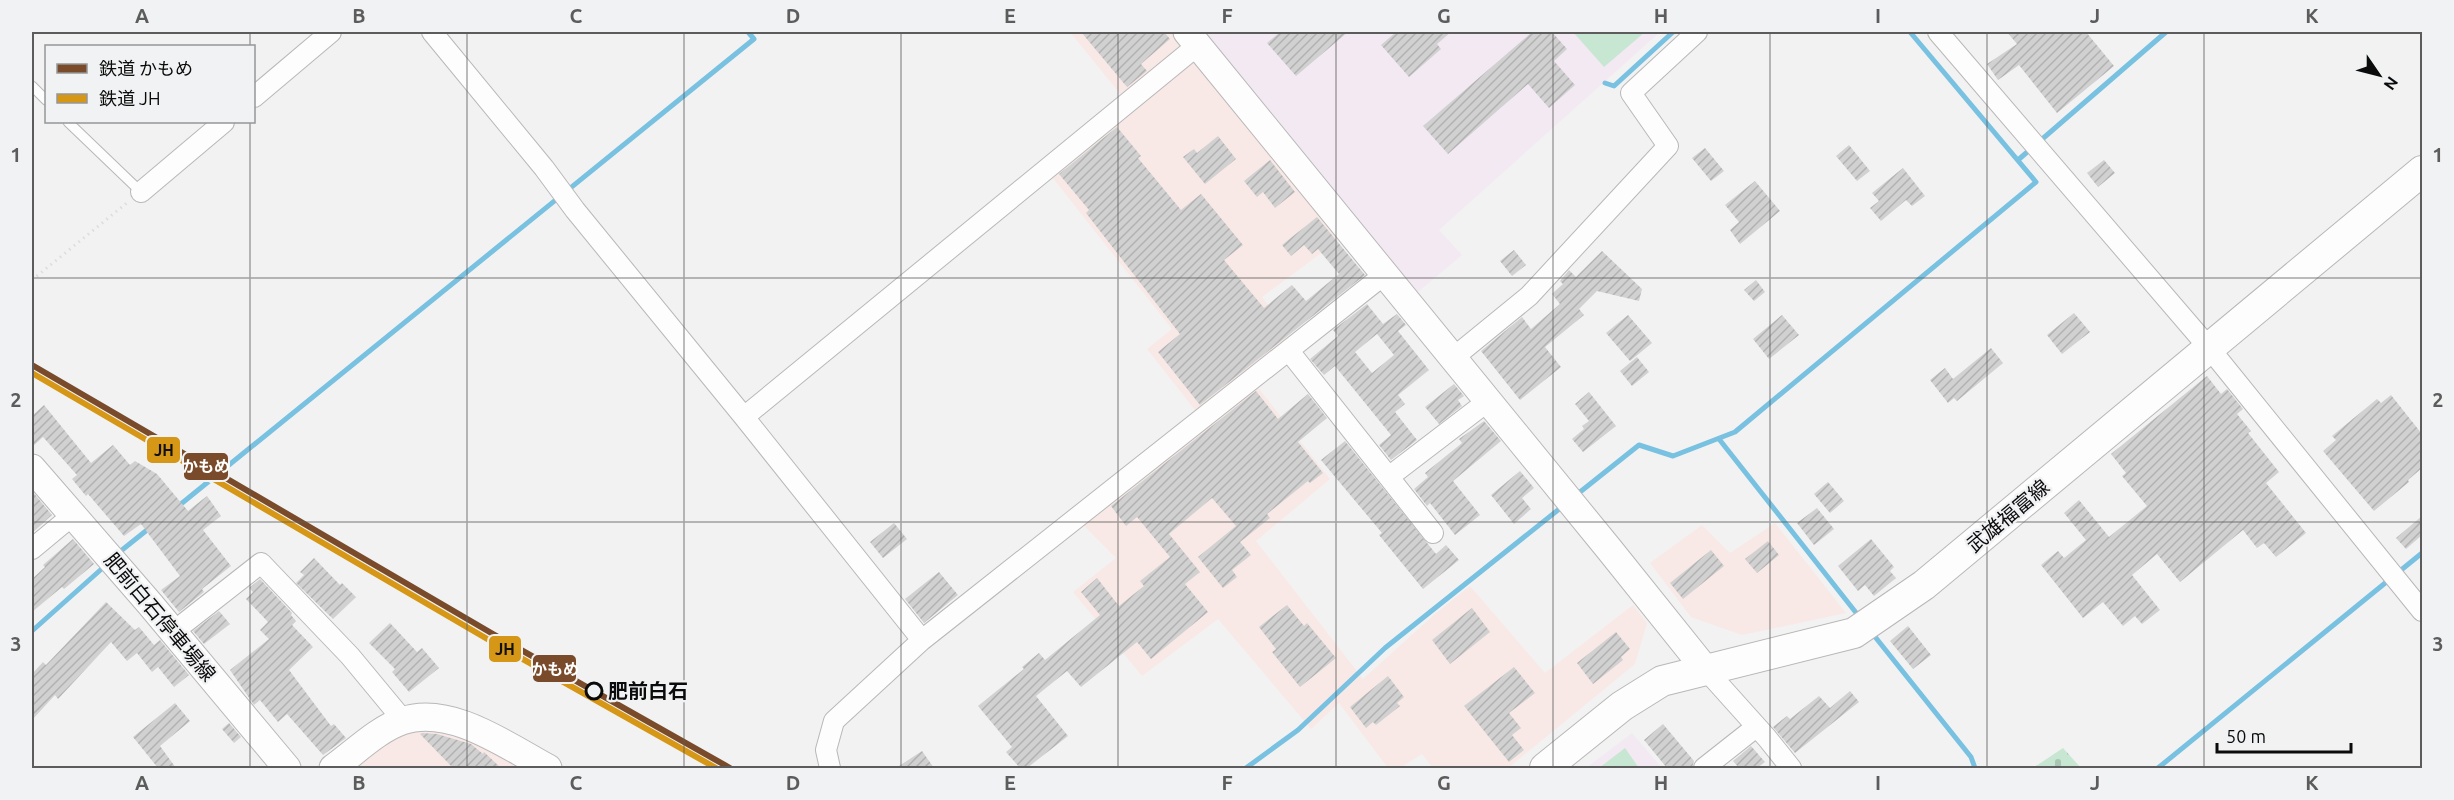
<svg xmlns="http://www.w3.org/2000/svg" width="2454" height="800" font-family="Ubuntu,'Noto Sans JP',sans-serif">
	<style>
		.commercial { fill: #f8e9e6 }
		.education { fill: #f3e9f2 }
		.cemetery { fill: url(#cemetery-stones) }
		.garden { fill: #c8e7d2 }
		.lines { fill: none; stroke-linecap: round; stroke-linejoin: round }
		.stream { stroke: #78c1e1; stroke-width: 5 }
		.building { fill: url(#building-hatch); fill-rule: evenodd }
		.lane-casing { stroke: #b8b8b8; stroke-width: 11 }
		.street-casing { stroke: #b8b8b8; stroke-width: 22 }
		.secondary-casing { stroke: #b8b8b8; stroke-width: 29 }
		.primary-casing { stroke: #b8b8b8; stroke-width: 32 }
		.path { stroke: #ddd; stroke-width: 3; stroke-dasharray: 1.5 4.5; stroke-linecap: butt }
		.lane { stroke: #fdfdfd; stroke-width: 9 }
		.street { stroke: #fdfdfd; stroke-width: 20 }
		.secondary { stroke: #fdfdfd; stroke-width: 27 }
		.primary { stroke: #fdfdfd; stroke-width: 30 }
		.rail-1-casing { stroke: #f1f2f3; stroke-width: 10 }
		.rail-2-casing { stroke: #f1f2f3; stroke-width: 10 }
		.rail-1 { stroke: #7a4b2a; stroke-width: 6 }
		.rail-2 { stroke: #d69616; stroke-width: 6 }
		.grid { fill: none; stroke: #5c5c5c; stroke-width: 1.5; stroke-opacity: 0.55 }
		.stop-dot { fill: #f1f2f3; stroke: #0b0b0c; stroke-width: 3 }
		.labels { text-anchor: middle; stroke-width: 4.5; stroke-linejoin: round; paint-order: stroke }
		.street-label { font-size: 20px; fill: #0b0b0c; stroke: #f1f2f3 }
		.stop-label { font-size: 20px; font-weight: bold; fill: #0b0b0c; stroke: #f1f2f3; text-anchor: start }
		.line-badge { stroke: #f1f2f3; stroke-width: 2 }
		.badge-label { font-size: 16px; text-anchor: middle; font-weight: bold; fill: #fff }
		.pale-badge-label { font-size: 16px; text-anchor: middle; font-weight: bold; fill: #111 }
		.neatline { fill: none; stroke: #5c5c5c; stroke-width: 2 }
		.grid-label { font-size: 20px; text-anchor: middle; font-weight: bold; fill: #5c5c5c }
	</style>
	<defs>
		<pattern id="cemetery-stones" width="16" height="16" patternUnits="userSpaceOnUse" patternTransform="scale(1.5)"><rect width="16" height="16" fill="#c8e7d2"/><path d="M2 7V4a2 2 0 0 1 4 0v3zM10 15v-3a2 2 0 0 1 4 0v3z" fill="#aac5b3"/></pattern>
		<pattern id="building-hatch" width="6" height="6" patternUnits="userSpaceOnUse" patternTransform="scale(1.5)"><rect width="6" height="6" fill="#d1d1d2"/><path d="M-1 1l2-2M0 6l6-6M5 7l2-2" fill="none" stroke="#b2b2b3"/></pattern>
	</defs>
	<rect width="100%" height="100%" fill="#f2f2f2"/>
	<path class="commercial" d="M1070,32H1174L1343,237L1262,297L1295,340L1249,376L1330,479L1256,541L1363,679L1435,614L1470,586L1545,673L1633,605L1647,623L1635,664L1508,768H1433L1422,754L1400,768H1388L1339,703L1311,729L1218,619L1142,676L1073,592L1116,558L1073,515L1199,415L1147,349L1172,329L1041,163L1121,95Z
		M1775,523L1846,613L1742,635L1691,617L1650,563L1702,525L1730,553Z
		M442,724L530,768H347L395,735Z"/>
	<path class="education" d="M1202,32H1660L1439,230L1462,255L1418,292Z
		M1632,733L1662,768H1586Z"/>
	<path class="cemetery" d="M2063,748L2081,768H2033Z"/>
	<path class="garden" d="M1573,32H1645L1604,67Z
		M1625,748L1639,768H1599Z"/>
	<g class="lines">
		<path class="stream" d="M1605,83L1614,86L1673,32
			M2018,160L2166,32
			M1719,439L1861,619
			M1575,496L1639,445L1673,456L1735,432L2036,182L1910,32
			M176,508L754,39L748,32
			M117,554L152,526
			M32,631L106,565
			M1872,633L1971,757L1975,768
			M1246,768L1298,730L1385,648L1563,506
			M2158,768L2422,553"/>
	</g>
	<path class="building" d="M1081,32H1164L1170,39L1141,64L1147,71L1127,87Z
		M1280,32H1348L1296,76L1267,43Z
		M1396,32H1451L1437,44L1441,49L1409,77L1381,45Z
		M1532,32H1552L1567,49L1554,61L1575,85L1549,108L1528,84L1448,154L1423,126Z
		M2007,32H2086L2114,66L2057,113L2019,65L1998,80L1987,64L2017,44Z
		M1117,127L1141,156L1138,158L1181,210L1201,194L1243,245L1224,260L1264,308L1292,285L1306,301L1339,274L1318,249L1312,254L1304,245L1291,256L1282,245L1317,217L1365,275L1200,405L1158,352L1180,334L1086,213L1089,210L1059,174Z
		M1218,136L1236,159L1205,184L1183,157L1194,149L1197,153Z
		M1849,145L1870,171L1857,181L1836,156Z
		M1705,148L1724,171L1711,181L1692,158Z
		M1270,160L1295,192L1275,208L1263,192L1257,197L1244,181Z
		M2104,160L2115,173L2098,187L2087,173Z
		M1903,168L1925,196L1912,206L1906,200L1881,221L1870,208L1879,201L1872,193Z
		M1755,181L1780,211L1740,244L1730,230L1739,222L1725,205Z
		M1514,250L1526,265L1512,276L1500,261Z
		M1602,251L1642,289L1639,301L1597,291L1579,309L1584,315L1545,347L1561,367L1520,400L1481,351L1522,317L1531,329L1560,304L1552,294L1563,284L1560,281L1569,270L1576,277Z
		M1756,280L1765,292L1754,301L1744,290Z
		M1367,304L1383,324L1397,314L1406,325L1398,331L1429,370L1398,395L1405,404L1395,412L1417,440L1391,460L1379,445L1391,435L1335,366L1324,375L1310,359L1338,336L1333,330ZM1377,334L1394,355L1372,373L1355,352Z
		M2074,313L2090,332L2062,354L2047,335Z
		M1628,315L1652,343L1630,361L1606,333Z
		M1782,315L1799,335L1769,359L1753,339Z
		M1991,348L2003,363L1957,401L1954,398L1948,403L1930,380L1945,368L1953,379Z
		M1637,357L1649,372L1632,386L1620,371Z
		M2207,376L2221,394L2227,389L2243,409L2237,414L2251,431L2248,433L2279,472L2266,483L2306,533L2276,557L2264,543L2257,548L2243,530L2180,582L2157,554L2132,575L2160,610L2142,624L2135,616L2123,626L2103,602L2083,618L2041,565L2058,551L2064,558L2086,540L2064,513L2079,500L2109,537L2147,506L2122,476L2126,473L2111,454Z
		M1454,384L1464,396L1458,400L1462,406L1439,424L1425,407Z
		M1256,391L1278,419L1308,394L1327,418L1298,442L1323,473L1310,483L1308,481L1267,514L1270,518L1240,542L1251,555L1232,570L1237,577L1223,588L1198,557L1236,526L1212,498L1169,534L1200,572L1185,584L1208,612L1151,659L1137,642L1081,687L1067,671L1036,696L1068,736L1027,768H1020L1006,752L1012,747L978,706L1024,669L1022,667L1039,653L1045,660L1100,615L1081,592L1097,578L1119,606L1144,586L1140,581L1170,557L1137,517L1126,526L1111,506Z
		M1589,392L1616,426L1583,452L1572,439L1584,429L1582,426L1589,421L1575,404Z
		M2391,395L2422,434V468L2408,480L2409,482L2374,511L2323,451L2336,440L2332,436L2377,399L2381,403Z
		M44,405L91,463L113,445L130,465L135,461L157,474L188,511L207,496L221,516L203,530L231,566L202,589L204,592L179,612L161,590L180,576L141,524L124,536L88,494L86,496L72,479L77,475L43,437L32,447V416Z
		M1484,421L1501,441L1453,481L1480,515L1455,535L1430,503L1427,506L1414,489L1428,477L1425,473L1462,443L1459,439Z
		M1345,441L1436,554L1446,545L1459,560L1423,589L1379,535L1382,533L1321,460Z
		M1520,471L1534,488L1522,498L1531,509L1514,524L1491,495Z
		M1828,482L1844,501L1830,513L1814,494Z
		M32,491L52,515L32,533Z
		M1817,508L1834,529L1814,545L1797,523Z
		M2422,516V535L2406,549L2396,538Z
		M894,523L907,539L883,558L870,542Z
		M73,539L94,564L64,589L62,587L32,612V579L45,567L43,565Z
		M1871,539L1894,567L1890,571L1896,578L1874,596L1865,585L1858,591L1838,566Z
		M1768,541L1779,555L1757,573L1745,559Z
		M1711,550L1724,566L1683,599L1670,583Z
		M314,558L340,585L342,583L356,597L333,619L296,583L304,575L300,572Z
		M939,572L958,595L924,623L905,599Z
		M260,579L292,613L291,615L296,621L292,625L313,647L289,670L331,726L334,724L346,738L323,755L287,714L278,722L260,700L254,705L230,670L269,639L260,630L268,622L246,599L253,592L249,588Z
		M106,602L135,630L139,627L154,645L160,640L189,675L174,687L158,667L152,672L137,653L127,661L111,642L58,699L55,695L32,720V674L43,662L46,665Z
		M1287,605L1304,626L1307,623L1336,658L1300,687L1272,652L1276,649L1259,627Z
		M1472,608L1490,632L1450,664L1432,640Z
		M219,611L230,624L204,644L193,631Z
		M390,623L417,652L422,648L439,668L409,692L392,672L395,669L369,643Z
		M1908,626L1931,655L1913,669L1890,641Z
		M1616,632L1630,649L1621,657L1623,660L1593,684L1577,663Z
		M1514,667L1535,693L1509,713L1521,728L1512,735L1524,750L1509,762L1464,706Z
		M1388,676L1404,697L1397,703L1400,706L1376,725L1373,722L1366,728L1350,707Z
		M1850,691L1859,702L1795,753L1773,727L1787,716L1790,719L1819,696L1830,708Z
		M175,703L190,721L160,746L176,768H158L133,737Z
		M229,723L241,737L234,743L222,729Z
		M1663,724L1694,761L1692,768H1667L1644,740Z
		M422,733L437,734L471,744L483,754L484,752L501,768H453L420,734Z
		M1751,746L1765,762L1757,768H1739L1733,761Z
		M922,751L934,768H896Z"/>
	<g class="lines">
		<g class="lane-casing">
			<path id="lane" d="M32,86L46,100
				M68,122L141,192"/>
		</g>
		<g class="street-casing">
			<path id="street" d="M432,32L544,168L575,210L744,417L922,640
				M1938,32L2210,349L2422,611
				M254,97L331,32
				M141,192L224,122
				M1289,351L1433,533
				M1453,358L1529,296L1668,146L1631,93L1697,32
				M744,417L1198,45
				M1390,476L1488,401
				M32,549L73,515
				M173,632L261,563L350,656L403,720
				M1706,670L1767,738L1791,768
				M830,768L826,750L834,721L922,640L1385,274
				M1704,768L1756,727"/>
		</g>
		<g class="secondary-casing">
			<path id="secondary" d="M1187,32L1609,549L1706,670
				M32,468L150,604L287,768
				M333,768C353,754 378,729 402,721C450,704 507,746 548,768"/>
		</g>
		<g class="primary-casing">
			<path id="primary" d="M1545,768L1622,706L1662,681L1854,633L1924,585L2422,171"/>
		</g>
		<path class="path" d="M32,280L128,202"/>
		<use href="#lane" class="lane"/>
		<use href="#street" class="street"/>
		<use href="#secondary" class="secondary"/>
		<use href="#primary" class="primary"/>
		<g class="rail-1-casing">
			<path id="rail-1" d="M32,365L493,634L730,768"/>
		</g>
		<g class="rail-2-casing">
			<path id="rail-2" d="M32,373L489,640L716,768"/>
		</g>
		<use href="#rail-1" class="rail-1"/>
		<use href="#rail-2" class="rail-2"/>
	</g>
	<path class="grid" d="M250,32V46M467,32V768M684,32V768M901,32V768M1118,32V768M1336,32V768M1553,32V768M1770,32V768M1987,32V768M2204,32V768M250,122V768M32,278H2422M32,522H2422"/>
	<circle class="stop-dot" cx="594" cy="691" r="8"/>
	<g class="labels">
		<g class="street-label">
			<text transform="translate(2008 516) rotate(-40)" y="7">武雄福富線</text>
			<text transform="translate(160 617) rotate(50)" y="7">肥前白石停車場線</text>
		</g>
		<g class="stop-label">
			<text x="608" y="698">肥前白石</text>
		</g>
	</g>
	<g class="line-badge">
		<rect x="146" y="436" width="35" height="28" rx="6" fill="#d69616"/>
		<rect x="183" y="452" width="46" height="29" rx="6" fill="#7a4b2a"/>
		<rect x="488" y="635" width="34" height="28" rx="6" fill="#d69616"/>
		<rect x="532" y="654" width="45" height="29" rx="6" fill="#7a4b2a"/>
	</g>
	<g class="badge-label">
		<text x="206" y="472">かもめ</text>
		<text x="555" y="675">かもめ</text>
	</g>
	<g class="pale-badge-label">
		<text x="164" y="456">JH</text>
		<text x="505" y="655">JH</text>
	</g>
	<rect width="2454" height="800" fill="none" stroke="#f1f2f3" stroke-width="66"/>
	<rect x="45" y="45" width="210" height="78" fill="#f1f2f3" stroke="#959697" stroke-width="1.5"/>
	<rect x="57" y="64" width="30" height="9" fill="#7a4b2a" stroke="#959697" stroke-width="1.5"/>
	<text x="99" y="75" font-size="18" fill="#0b0b0c">鉄道 かもめ</text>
	<rect x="57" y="94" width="30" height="9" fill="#d69616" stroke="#959697" stroke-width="1.5"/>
	<text x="99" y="105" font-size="18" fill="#0b0b0c">鉄道 JH</text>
	<g transform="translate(2379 75) rotate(125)" stroke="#f1f2f3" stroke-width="4.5" paint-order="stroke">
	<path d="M0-4.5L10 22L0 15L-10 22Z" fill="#0b0b0c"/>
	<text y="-9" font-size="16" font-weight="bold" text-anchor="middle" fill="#0b0b0c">N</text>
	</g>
	<path d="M2217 743v9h134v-9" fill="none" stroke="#0b0b0c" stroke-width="3"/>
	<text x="2226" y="743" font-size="18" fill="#0b0b0c" stroke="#f1f2f3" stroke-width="4.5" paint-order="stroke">50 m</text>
	<rect x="33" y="33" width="2388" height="734" class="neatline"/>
	<g class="grid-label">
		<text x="142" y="23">A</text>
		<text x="359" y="23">B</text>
		<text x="576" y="23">C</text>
		<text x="793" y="23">D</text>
		<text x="1010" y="23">E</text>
		<text x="1227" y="23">F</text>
		<text x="1444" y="23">G</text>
		<text x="1661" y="23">H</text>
		<text x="1878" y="23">I</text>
		<text x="2095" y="23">J</text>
		<text x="2312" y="23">K</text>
		<text x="16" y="162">1</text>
		<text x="2438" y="162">1</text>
		<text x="16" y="407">2</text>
		<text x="2438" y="407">2</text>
		<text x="16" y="651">3</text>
		<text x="2438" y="651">3</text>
		<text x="142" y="790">A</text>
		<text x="359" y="790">B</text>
		<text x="576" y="790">C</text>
		<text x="793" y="790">D</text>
		<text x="1010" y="790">E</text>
		<text x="1227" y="790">F</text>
		<text x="1444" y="790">G</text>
		<text x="1661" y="790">H</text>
		<text x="1878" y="790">I</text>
		<text x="2095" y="790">J</text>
		<text x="2312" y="790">K</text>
	</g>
</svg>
